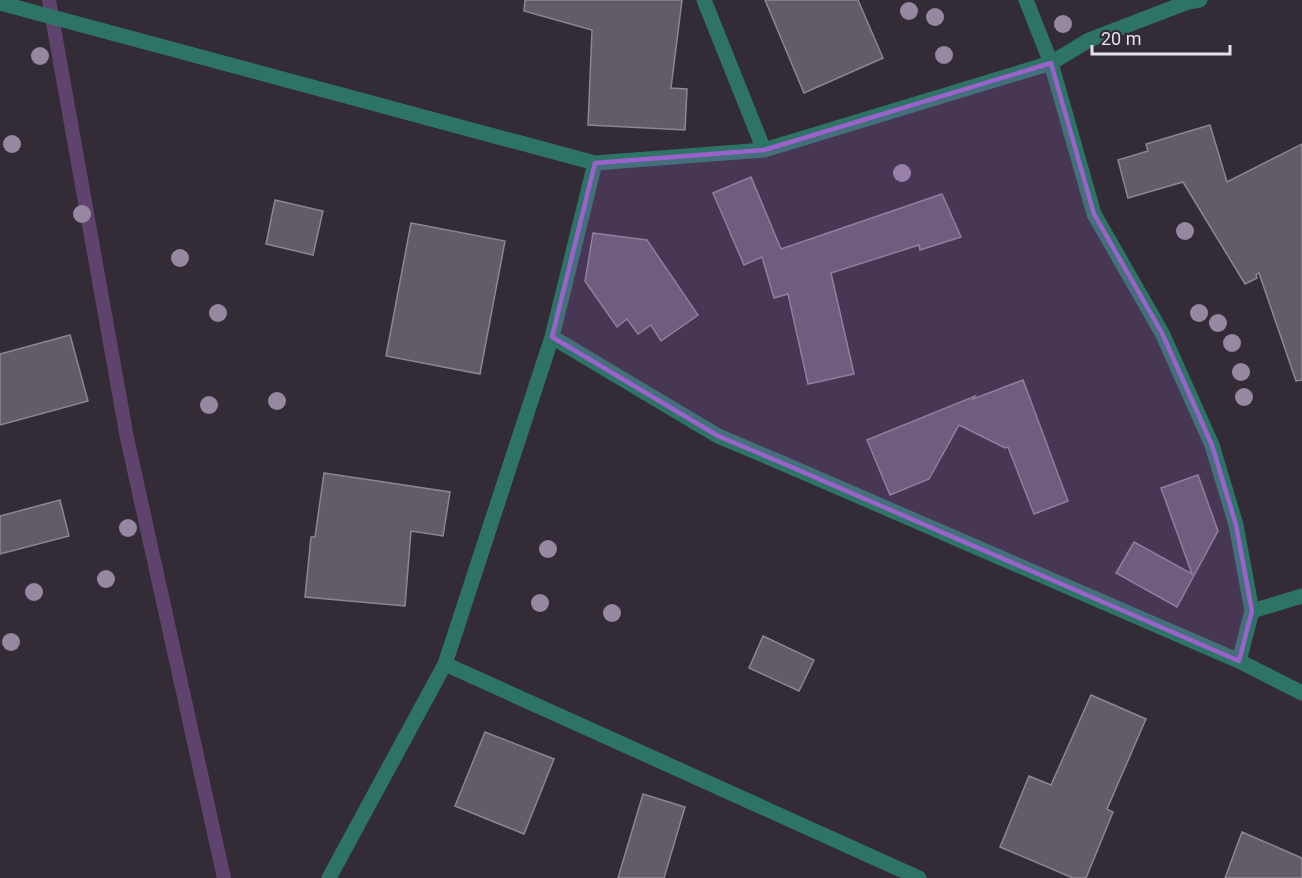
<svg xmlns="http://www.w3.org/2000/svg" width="1302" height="878" font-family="Roboto,sans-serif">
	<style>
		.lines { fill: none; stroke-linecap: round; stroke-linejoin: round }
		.stream { stroke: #60436d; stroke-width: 14 }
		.building { fill: #635c68; stroke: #8d8592; stroke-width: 1.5 }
		.minor { stroke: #2d7467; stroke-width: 15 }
		.tree { fill: #9788a1 }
		.marked { fill: #9b62cb; fill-opacity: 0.2; stroke: #9b62cb; stroke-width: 4.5; stroke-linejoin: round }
	</style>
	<rect width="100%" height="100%" fill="#332c37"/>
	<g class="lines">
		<path class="stream" d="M49,0L127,438L224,878"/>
	</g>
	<path class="building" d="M525,0H682L671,88L687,89L685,130L588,125L592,30L524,11Z
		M765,0H858L883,58L804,93Z
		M1210,125L1227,182L1302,144V380L1296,381L1259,273L1256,275L1257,278L1245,284L1183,182L1128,198L1118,160L1148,151L1146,144Z
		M751,177L781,249L942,194L961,237L920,250L919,245L831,273L854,374L808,384L788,294L774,298L762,257L744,265L713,193Z
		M275,200L323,211L313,255L266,244Z
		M411,223L505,241L480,374L386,356Z
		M593,233L647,240L698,315L661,341L651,325L638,334L627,319L617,327L585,281Z
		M70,335L88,401L0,425V354Z
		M1023,380L1068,501L1034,514L1008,447L1005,448L959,425L929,479L890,495L867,440L975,396L973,399Z
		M324,473L450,492L443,536L411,531L405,606L305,597L311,537H315Z
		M1198,475L1218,531L1177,607L1116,573L1134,542L1192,574L1161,488Z
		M60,500L69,536L0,554V516Z
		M763,636L814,660L799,691L749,668Z
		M1091,695L1146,719L1107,809L1113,812L1086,878H1073L1000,847L1029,776L1051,785Z
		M485,732L554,759L524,834L455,806Z
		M643,794L685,807L664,878H618Z
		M1242,832L1302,858V878H1225Z"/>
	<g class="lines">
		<path class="minor" d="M704,0L764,150
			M1026,0L1051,63L1094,214L1162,333L1212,445L1236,525L1252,611L1239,661
			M0,3L595,163L764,150L1051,63L1089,40L1188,2L1200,0
			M552,337L718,436L782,463L1239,661L1302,693
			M1252,611L1302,596
			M445,664L919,878
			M329,878L445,664L552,337L595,163"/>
	</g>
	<g class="tree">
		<circle cx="909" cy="11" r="9"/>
		<circle cx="935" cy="17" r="9"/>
		<circle cx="1063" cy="24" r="9"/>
		<circle cx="944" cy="55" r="9"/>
		<circle cx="40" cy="56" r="9"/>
		<circle cx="12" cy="144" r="9"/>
		<circle cx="902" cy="173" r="9"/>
		<circle cx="82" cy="214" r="9"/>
		<circle cx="1185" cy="231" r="9"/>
		<circle cx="180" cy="258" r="9"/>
		<circle cx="218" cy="313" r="9"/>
		<circle cx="1199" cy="313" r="9"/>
		<circle cx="1218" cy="323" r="9"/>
		<circle cx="1232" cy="343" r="9"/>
		<circle cx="1241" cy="372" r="9"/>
		<circle cx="1244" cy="397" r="9"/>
		<circle cx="277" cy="401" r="9"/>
		<circle cx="209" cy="405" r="9"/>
		<circle cx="128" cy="528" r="9"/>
		<circle cx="548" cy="549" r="9"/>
		<circle cx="106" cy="579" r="9"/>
		<circle cx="34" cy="592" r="9"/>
		<circle cx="540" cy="603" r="9"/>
		<circle cx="612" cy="613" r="9"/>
		<circle cx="11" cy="642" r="9"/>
	</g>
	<path class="marked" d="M1051,63L1094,214L1162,333L1212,445L1236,525L1252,611L1239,661L782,463L718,436L552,337L595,163L764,150Z"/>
	<path d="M1092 45v9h138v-9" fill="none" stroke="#e5e0e7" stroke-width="3"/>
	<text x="1101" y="45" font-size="18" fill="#e5e0e7" stroke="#332c37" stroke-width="4.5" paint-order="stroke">20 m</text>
</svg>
